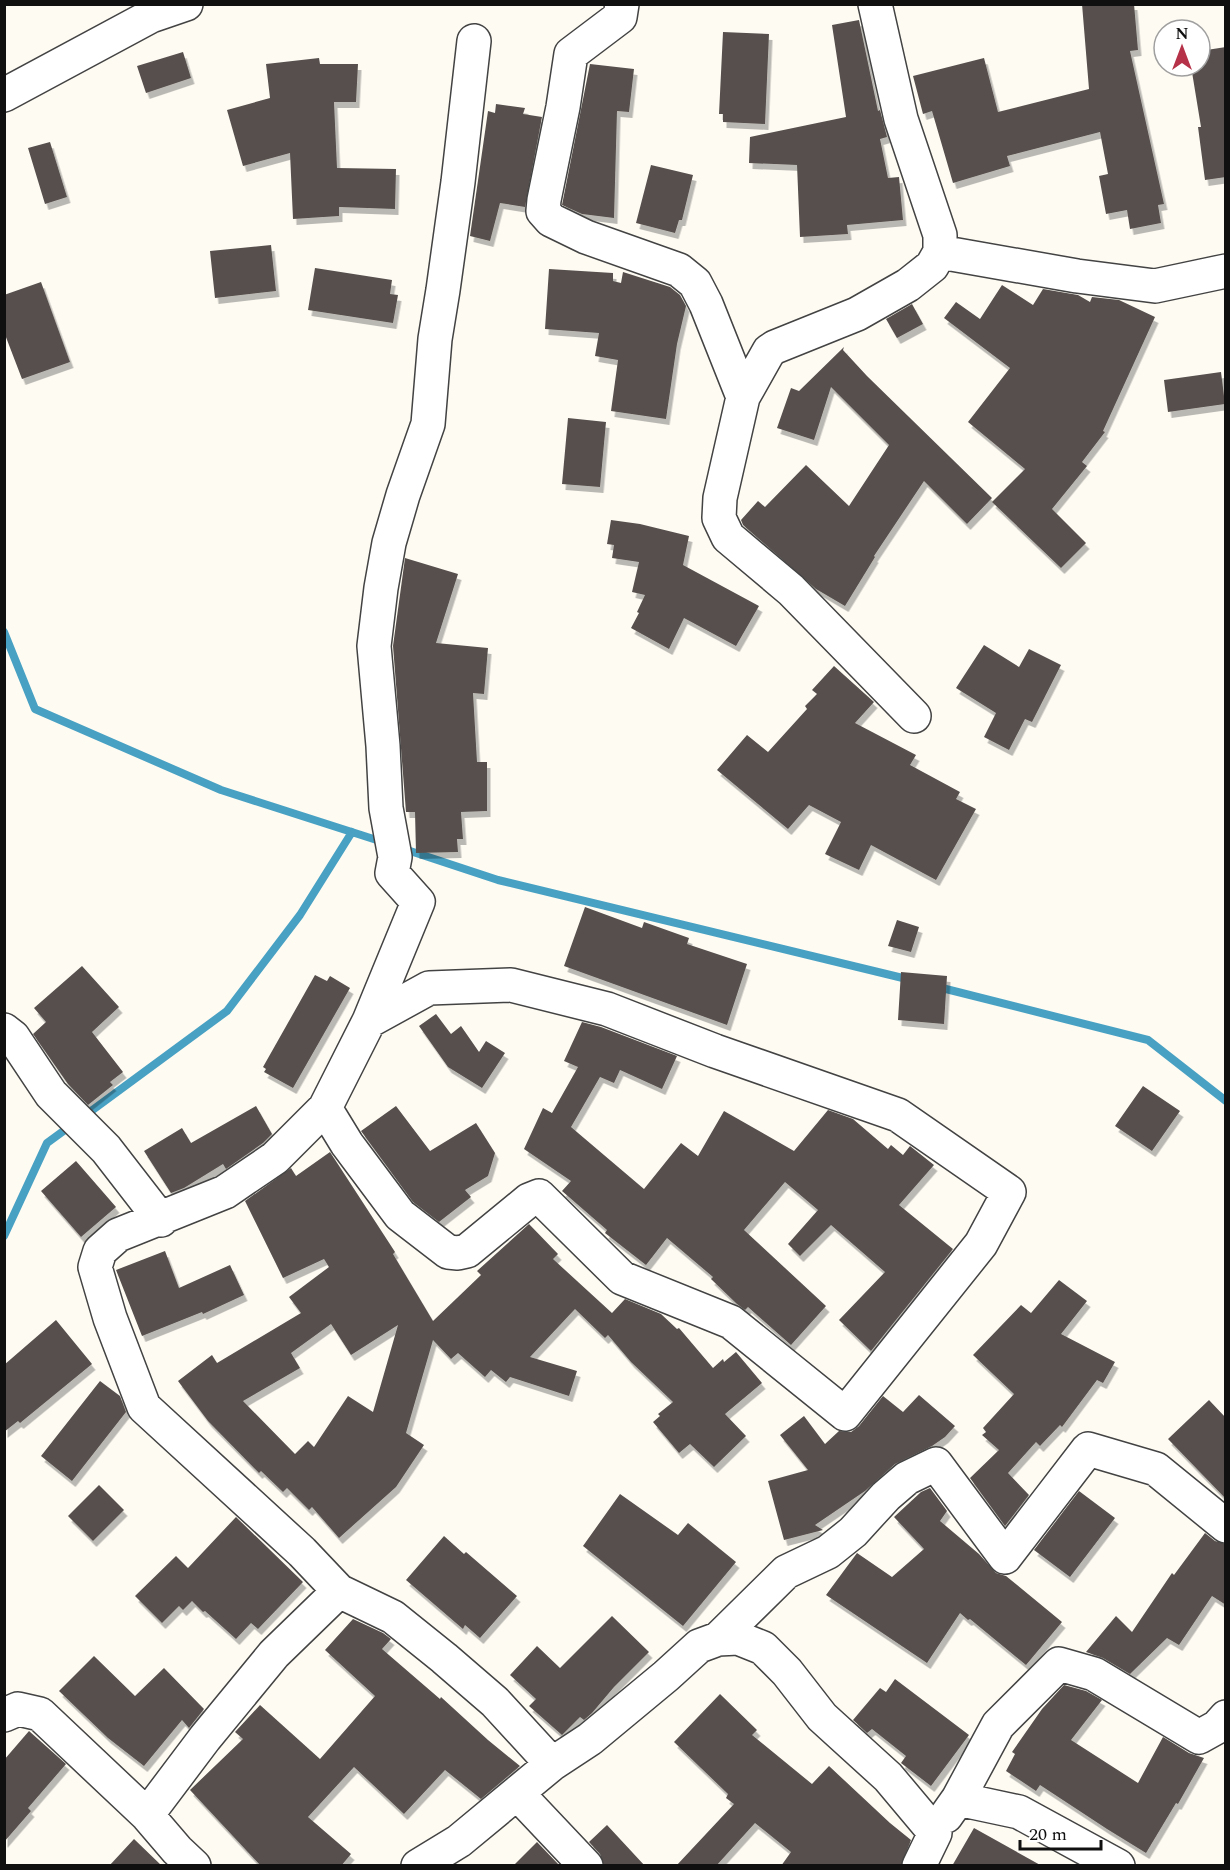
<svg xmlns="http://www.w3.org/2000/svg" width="1230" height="1870" font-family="Spectral,serif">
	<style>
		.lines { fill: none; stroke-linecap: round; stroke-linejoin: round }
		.stream { stroke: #48a1c3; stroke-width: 8 }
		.building { fill: #57504d; fill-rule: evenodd; filter: url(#shadow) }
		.minor-casing { stroke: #434343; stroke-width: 36 }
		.minor { stroke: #fff; stroke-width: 33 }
	</style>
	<defs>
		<filter id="shadow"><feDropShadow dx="3.5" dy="6" stdDeviation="0" flood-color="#0004"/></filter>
	</defs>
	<rect width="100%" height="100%" fill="#fefbf3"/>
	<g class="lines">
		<path class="stream" d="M4,632L35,709L221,790L386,843
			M401,848L498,880L911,980
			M938,987L1148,1040L1226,1101
			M83,1117L227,1011L300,915L352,832
			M4,1236L47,1143L73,1124"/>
	</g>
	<path class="building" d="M1082,4H1134L1138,50L1130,51L1164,204L1158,205L1161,223L1130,229L1127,210L1106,214L1099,176L1108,174L1100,132L1007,156L1010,166L953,183L932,111L923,114L913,76L984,58L998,112L1089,89Z
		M859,20L878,111L880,110L887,137L880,139L888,178L899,177L903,220L847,225L848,234L800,237L797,165L749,163L750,137L846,117L832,25Z
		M723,32L769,34L765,124L723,122V114H719Z
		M1226,47V177L1205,180L1198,127H1201L1191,66H1200V51Z
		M183,52L191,78L146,93L137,66Z
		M319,58L320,64H358L356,102H334L337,168L396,169L395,209L339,207V216L293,219L290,153L243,166L227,110L270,98L266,64Z
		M590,64L634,69L629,112L617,111L614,218L582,214L562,205Z
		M496,104L525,108L523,114L542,117L525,207L500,203L490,241L470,236L488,111L495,113Z
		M50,142L67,197L45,204L28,148Z
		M651,165L693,175L682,220H679L675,233L636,223Z
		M271,245L276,291L215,298L210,251Z
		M315,268L392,280L390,294L398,295L393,323L308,310Z
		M549,269L613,273V281L621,283L623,272L670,287L680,295L686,306L677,344L666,419L611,411L618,360L595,356L599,333L545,329Z
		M41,282L70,362L22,379L4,332V295Z
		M1002,285L1033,305L1043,289L1078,295L1090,302L1092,297L1119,300L1155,317L1103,431L1105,432L1082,462L1087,466L1052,509L1086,543L1061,568L992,502L1025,469L968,422L1010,368L944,318L956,302L980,319Z
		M912,304L923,324L897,338L886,319Z
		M844,347L843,350L867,376L992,498L967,524L924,481L874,556L875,557L845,606L816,589L743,525L741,520L758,501L765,507L806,465L849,506L889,445L831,387L814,440L777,428L791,388L799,391Z
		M1221,372L1225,404L1168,412L1164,380Z
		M568,418L606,422L600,487L562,484Z
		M611,520L640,524L689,536L683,565L759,606L736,646L684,618L669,649L631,628L639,613L637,612L645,595L632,592L639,562L612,558L614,545L607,544Z
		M405,558L458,574L436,643L488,648L484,694L473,693L477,762H487V811L461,812L463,839H457L458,852L416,853L415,812H406L393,646Z
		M984,645L1019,667L1029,649L1061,665L1032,722L1025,719L1009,750L984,737L996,713L956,688Z
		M834,666L874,702L855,723L916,755L910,765L960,792L956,799L976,809L936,880L871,845L859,870L825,854L841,822L809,805L788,829L717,770L747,735L768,752L807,709L805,706L817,694L812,690Z
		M585,907L642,928L644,922L689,938L687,944L747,964L727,1025L564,966Z
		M897,920L919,927L911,952L888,946Z
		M82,966L119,1007L92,1032L123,1072L110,1082L113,1085L88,1105L68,1084L33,1034L46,1022L34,1008Z
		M901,972L947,976L944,1024L898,1020Z
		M315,975L327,981L330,976L350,988L293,1088L264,1072L266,1069L263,1067Z
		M436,1014L451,1034L461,1026L479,1052L486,1041L505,1053L482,1088L448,1067L419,1026Z
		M582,1022L601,1027L677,1056L662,1089L620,1070L614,1083L600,1077L571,1127L644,1189L681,1143L698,1156L724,1111L794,1151L828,1110L853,1119L888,1149L891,1145L903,1155L910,1146L934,1165L899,1205L953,1249L871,1351L839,1320L885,1272L831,1225L800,1256L788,1244L818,1210L785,1182L744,1230L826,1306L791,1345L748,1307L745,1310L737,1304L711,1279L713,1277L667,1238L646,1265L605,1233L607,1230L562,1191L571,1181L524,1149L543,1108L552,1113L578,1067L564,1061Z
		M1143,1086L1180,1111L1152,1151L1115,1126Z
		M256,1106L272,1134L263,1143L226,1169L223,1164L184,1188L171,1193L144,1151L182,1128L191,1143Z
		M396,1106L430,1151L476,1123L495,1153L488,1176L465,1190L471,1197L439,1222L413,1202L361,1131Z
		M330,1152L395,1252L393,1254L433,1321L481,1275L477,1271L529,1224L558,1254L553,1259L612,1313L625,1299L661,1314L677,1329L679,1328L713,1368L723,1359L724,1362L736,1352L762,1383L725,1414L746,1436L714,1467L690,1444L679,1453L653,1422L660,1416L658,1414L673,1402L631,1362L608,1335L605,1338L575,1309L530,1357L577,1371L569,1396L510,1377L506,1382L491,1370L485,1377L458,1353L451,1359L433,1340L406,1433L424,1445L396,1487L339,1538L312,1507L309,1510L287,1488L283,1492L261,1471L259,1473L208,1421L178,1381L212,1355L217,1363L301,1313L289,1297L329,1267L324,1259L283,1278L245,1201L291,1168L296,1176ZM331,1324L351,1355L398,1325L373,1412L348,1396L314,1447L308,1441L295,1454L243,1401L300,1368L291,1353Z
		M76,1161L116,1207L81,1237L41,1191Z
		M165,1251L179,1288L230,1265L244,1295L203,1314L202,1312L142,1336L116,1270Z
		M1059,1280L1087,1301L1061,1334L1115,1362L1103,1383L1097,1380L1062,1427L1060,1425L1040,1446L1036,1442L1008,1473L1029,1495L1005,1526L970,1478L999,1450L982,1435L986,1432L983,1428L1014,1394L973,1355L1021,1305L1031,1313Z
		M56,1320L92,1364L20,1423L18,1421L4,1432V1365Z
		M100,1381L120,1396L126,1412L72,1481L41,1456Z
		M919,1395L955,1426L945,1437L932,1446L895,1464L865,1491L815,1525L823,1530L784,1540L768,1481L808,1470L780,1435L804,1416L825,1444L839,1431L851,1432L859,1426L883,1396L903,1412Z
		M1209,1400L1226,1418V1499L1168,1439Z
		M99,1485L124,1510L93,1541L68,1516Z
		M930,1488L947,1511L940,1521L979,1554L996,1573L1006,1576L1062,1622L1026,1665L970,1619L968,1620L960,1613L927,1663L826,1595L857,1553L892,1577L924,1549L894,1517L921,1492Z
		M1079,1491L1115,1518L1070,1577L1034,1550Z
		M620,1494L678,1535L688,1523L736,1562L683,1626L583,1546Z
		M236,1517L303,1582L258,1629L251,1623L236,1639L205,1611L203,1612L192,1601L183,1610L179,1606L162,1623L135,1596L176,1556L188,1568Z
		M1205,1533L1215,1541L1226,1544V1605L1212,1596L1179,1645L1167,1638L1130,1674L1103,1658L1086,1652L1116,1616L1132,1632L1172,1573L1174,1575Z
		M444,1536L464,1554L466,1552L517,1596L480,1638L465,1625L463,1629L406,1580Z
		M612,1616L649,1652L614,1687L592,1713L584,1720L580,1717L562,1735L529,1706L536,1699L510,1675L537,1646L560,1668Z
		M353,1619L383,1633L391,1639L382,1649L440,1699L441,1697L488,1740L520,1766L481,1799L445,1770L404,1814L354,1767L308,1817L351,1854L341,1866H261L190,1790L243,1739L235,1732L260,1705L320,1759L375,1696L325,1650Z
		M94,1656L135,1696L164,1668L204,1709L189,1728L182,1720L144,1766L108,1738L59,1691Z
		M895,1679L969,1735L931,1786L901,1763L906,1756L872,1729L867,1733L853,1720L880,1688L886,1692Z
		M1064,1685L1086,1691L1102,1700L1071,1740L1138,1783L1163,1737L1189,1753L1204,1758L1178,1804L1176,1803L1146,1853L1107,1829L1040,1785L1036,1791L1006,1771L1015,1754L1012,1752L1042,1709Z
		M720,1694L757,1730L752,1735L812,1784L829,1766L890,1823L911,1840L901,1866H781L791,1852L755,1823L716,1866H676L734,1804L726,1798L728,1794L674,1742Z
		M29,1731L66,1764L28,1808L31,1811L4,1842V1760Z
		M607,1825L645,1866H604L600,1854L589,1842Z
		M974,1828L1042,1866H952Z
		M134,1839L162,1866H109Z
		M537,1842L560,1866H513Z"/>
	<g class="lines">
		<g class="minor-casing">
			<path id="minor" d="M622,4L620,17L571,54L563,107L544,200L543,211L551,220L586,237L679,270L695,283L706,304L743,397
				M875,4L901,119L940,235V252L932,266L908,285L857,314L775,347L769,351L743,397L720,498L719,518L728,537L791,590L914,716
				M4,95L151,16L186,4
				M940,252L1077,276L1155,286L1226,271
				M369,1021L429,988L511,985L607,1009L715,1051L898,1115L1009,1192L981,1244L845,1414L731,1322L622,1278L539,1196L529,1200L467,1251L458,1253L448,1252L400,1215L347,1144L325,1108L275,1158L225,1192L118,1235L100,1251L95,1267L110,1318L144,1407L302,1552L339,1591L393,1617L444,1658L495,1702L552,1764L590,1739L666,1676L699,1646L718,1639L738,1638L763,1648L787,1672L822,1717L888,1777L935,1833L919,1866
				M4,1030L13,1037L51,1094L106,1149L161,1220
				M325,1108L369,1021L418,902L392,873L395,857L386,808L383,746L374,646L381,588L389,543L403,495L428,424L435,339L443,290L458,182L474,41
				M718,1639L786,1572L828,1552L853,1532L886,1496L907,1478L936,1464L1005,1557L1088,1449L1156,1469L1226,1526
				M4,1715L18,1709L40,1714L147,1815L177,1850L194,1866
				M517,1793L586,1866
				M958,1799L998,1725L1059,1664L1094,1674L1199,1737L1217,1727L1226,1717
				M147,1815L205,1738L274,1654L339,1591
				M946,1816L958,1799L1019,1812L1118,1866
				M418,1866L459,1841L552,1764"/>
		</g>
		<use href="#minor" class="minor"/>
	</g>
	<rect width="1230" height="1870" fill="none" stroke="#101010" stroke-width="12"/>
	<g transform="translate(1182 48)"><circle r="28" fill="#ffffff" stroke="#9f9f9f" stroke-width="1.5"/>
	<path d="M0-4.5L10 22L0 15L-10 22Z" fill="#b53248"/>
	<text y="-9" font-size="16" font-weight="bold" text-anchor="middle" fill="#101010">N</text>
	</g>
	<path d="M1020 1840v9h81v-9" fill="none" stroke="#101010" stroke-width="3"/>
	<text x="1029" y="1840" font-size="18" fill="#101010" stroke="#ffffff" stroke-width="4.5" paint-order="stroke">20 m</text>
</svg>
